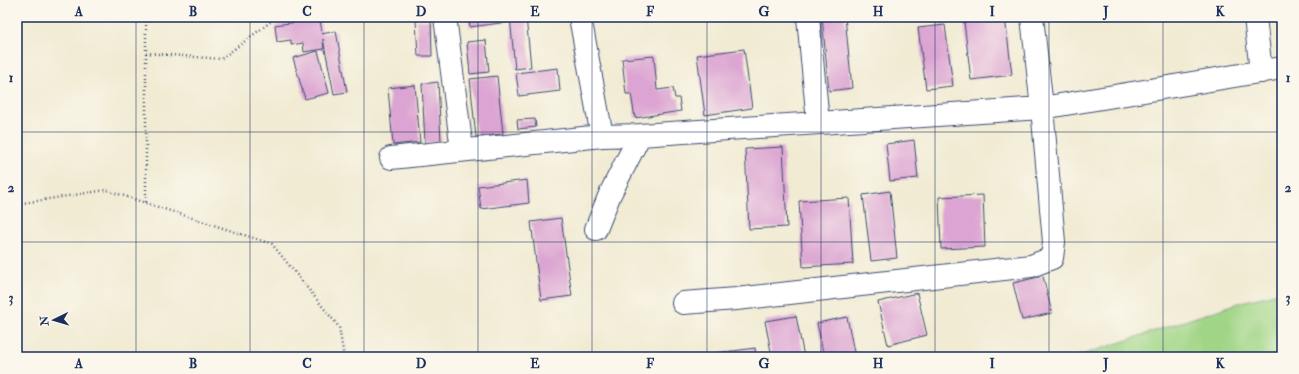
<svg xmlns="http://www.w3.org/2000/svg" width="1299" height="374" font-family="'IM FELL Double Pica',serif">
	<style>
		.green { fill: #a0d586; stroke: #5e8272 }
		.building { fill: #dca4d2 }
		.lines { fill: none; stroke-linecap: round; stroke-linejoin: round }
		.street-casing { stroke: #3b4b70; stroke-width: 24 }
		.path { stroke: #3b4b70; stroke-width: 2.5; stroke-dasharray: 1 3; stroke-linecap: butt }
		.street { stroke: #fff; stroke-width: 22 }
		.grid { fill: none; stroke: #1b2f5e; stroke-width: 1; stroke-opacity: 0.55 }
		.neatline { fill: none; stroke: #1b2f5e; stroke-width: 1.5 }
		.grid-label { font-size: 13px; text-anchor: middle; font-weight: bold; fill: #1b2f5e }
	</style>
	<rect width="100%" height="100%" fill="#fbf7ec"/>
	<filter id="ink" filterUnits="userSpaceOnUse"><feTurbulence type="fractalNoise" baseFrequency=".025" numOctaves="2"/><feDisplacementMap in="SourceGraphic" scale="8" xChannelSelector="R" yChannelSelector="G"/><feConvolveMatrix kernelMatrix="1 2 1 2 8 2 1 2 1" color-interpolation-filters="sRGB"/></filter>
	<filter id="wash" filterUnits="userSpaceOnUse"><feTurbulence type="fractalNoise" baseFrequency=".012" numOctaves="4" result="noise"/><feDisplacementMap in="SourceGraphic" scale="16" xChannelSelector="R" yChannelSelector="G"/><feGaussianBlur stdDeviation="0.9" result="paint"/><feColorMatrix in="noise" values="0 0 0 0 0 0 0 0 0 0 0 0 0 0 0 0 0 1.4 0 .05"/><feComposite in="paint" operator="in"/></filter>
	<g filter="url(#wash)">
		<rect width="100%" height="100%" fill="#f1ebd3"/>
		<path class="green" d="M1282,292V357H1076L1242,302Z"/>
		<g id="blocks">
			<path class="building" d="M468,17H508V22L470,27Z
				M510,17H526L531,67L515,69Z
				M693,17H708V19L694,21Z
				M822,17H845L852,88L829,91Z
				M1005,17L1012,75L971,80L964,22Z
				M320,19L322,34L336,31L347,92L334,94L323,39L324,49L304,52L303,43L291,45V40L277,42L275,25Z
				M416,20H431L432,56H418Z
				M945,25L953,86L926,89L918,28Z
				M486,40L489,72L470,74L467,42Z
				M744,49L752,108L705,115L697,55Z
				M318,51L329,93L305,99L293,58Z
				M654,56L657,90L673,88L675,98H679L681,111L635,118L631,94H626L622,59Z
				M558,68L560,91L519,96L516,73Z
				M497,76L503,134L476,137L470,79Z
				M438,82L441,142L425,143L422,84Z
				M415,85L420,142L393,145L388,88Z
				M535,119L536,127L518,129L517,120Z
				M914,140L918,178L890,181L886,144Z
				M783,147L787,227L749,229L745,149Z
				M527,180L529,203L481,209L478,186Z
				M890,191L897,258L871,261L863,195Z
				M983,195L985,247L941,249L939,197Z
				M849,198L853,264L803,267L799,201Z
				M561,218L572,296L541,300L531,222Z
				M1043,276L1052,313L1022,320L1013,283Z
				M917,293L927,335L888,345L878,302Z
				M796,316L804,357H772L765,321Z
				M847,317L855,357H824L817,323Z
				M755,348L756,357H719L718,353Z"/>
		</g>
	</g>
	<g filter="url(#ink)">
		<use href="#blocks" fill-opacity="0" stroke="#3b4b70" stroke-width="1"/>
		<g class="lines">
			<g class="street-casing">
				<path id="street" d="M445,17L462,150
					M580,17L602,136
					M808,17L818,122
					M1255,17L1261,72
					M391,158L602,136L640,135L1042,108L1282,68
					M596,229L610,194L640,135
					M683,303L736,299L1031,266L1052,258L1054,242L1042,108L1032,17"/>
			</g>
			<path class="path" d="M146,17V203
				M146,53L221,59L277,17
				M17,204L106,190L272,244L339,327L344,357"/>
			<use href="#street" class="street"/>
		</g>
	</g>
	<path class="grid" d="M136,17V357M250,17V357M364,17V357M478,17V357M592,17V357M707,17V357M821,17V357M935,17V357M1049,17V357M1163,17V357M17,132H1282M17,242H1282"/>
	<rect width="1299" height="374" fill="none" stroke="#fbf7ec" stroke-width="44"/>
	<g transform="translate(54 320) rotate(265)" stroke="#fbf7ec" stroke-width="3" paint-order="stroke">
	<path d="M0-3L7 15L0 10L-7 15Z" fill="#1b2f5e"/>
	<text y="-6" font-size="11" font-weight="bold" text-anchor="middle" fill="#1b2f5e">N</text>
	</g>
	<rect x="22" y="22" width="1255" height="330" class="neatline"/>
	<g class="grid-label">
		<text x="79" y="16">A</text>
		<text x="193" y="16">B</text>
		<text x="307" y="16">C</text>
		<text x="421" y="16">D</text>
		<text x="535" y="16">E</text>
		<text x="650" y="16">F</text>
		<text x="764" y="16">G</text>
		<text x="878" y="16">H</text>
		<text x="992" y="16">I</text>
		<text x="1106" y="16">J</text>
		<text x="1220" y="16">K</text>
		<text x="11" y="82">1</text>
		<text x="1288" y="82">1</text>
		<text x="11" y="192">2</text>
		<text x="1288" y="192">2</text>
		<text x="11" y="302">3</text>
		<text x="1288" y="302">3</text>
		<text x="79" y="368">A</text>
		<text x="193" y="368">B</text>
		<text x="307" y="368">C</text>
		<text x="421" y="368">D</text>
		<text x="535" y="368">E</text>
		<text x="650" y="368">F</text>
		<text x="764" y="368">G</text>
		<text x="878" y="368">H</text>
		<text x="992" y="368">I</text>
		<text x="1106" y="368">J</text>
		<text x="1220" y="368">K</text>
	</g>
</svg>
